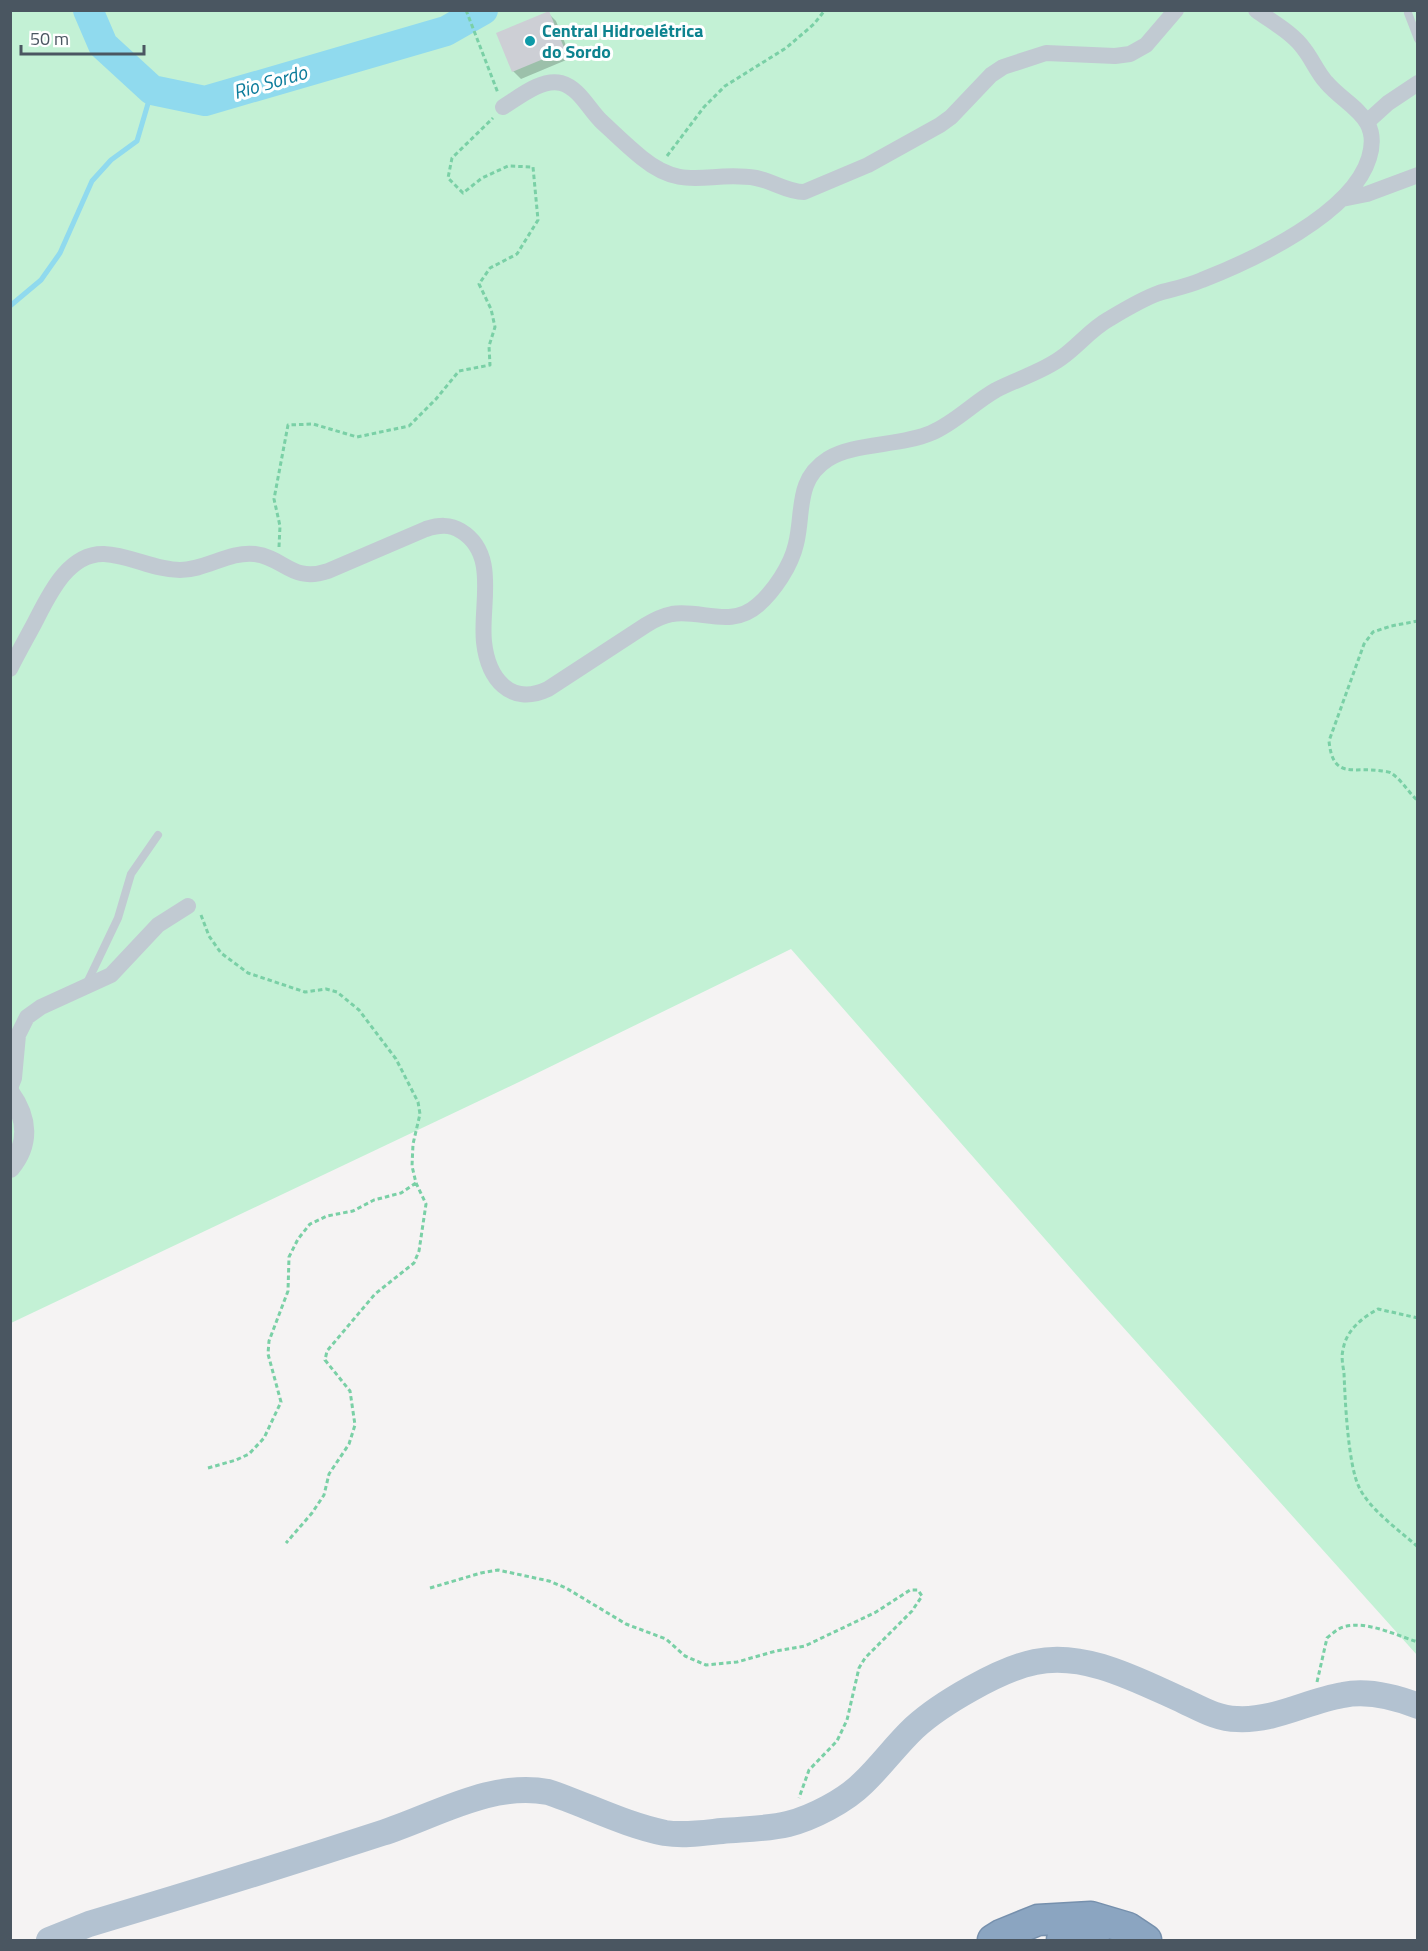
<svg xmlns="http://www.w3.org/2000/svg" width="1428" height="1951" font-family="'Titillium Web',sans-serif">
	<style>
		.green { fill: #c3f1d5 }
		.shadow { fill: #0003 }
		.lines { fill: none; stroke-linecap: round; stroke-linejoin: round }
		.stream { stroke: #90daee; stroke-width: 5 }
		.river { stroke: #90daee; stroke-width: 30 }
		.building { fill: #cdcfd5 }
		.motorway-casing { stroke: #7690ad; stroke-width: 33 }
		.path { stroke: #7ad0a6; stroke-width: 3; stroke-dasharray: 4.5 3; stroke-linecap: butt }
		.service { stroke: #c1cad2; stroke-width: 8 }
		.minor { stroke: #c1cad2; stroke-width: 16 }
		.tertiary { stroke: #c1cad2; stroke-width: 20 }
		.primary { stroke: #b3c2d1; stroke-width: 26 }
		.motorway { stroke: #8ba5c1; stroke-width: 30 }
		.culture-dot { fill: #0f9aa8; stroke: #fff; stroke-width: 2 }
		.labels { text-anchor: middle; stroke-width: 6; stroke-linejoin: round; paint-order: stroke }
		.culture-label { font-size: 18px; font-weight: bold; fill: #0d838f; stroke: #fff; text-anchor: start }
		.water-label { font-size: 20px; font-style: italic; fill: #0c7c9b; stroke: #fff }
	</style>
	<rect width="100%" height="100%" fill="#f5f3f3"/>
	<path class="green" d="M10,11H1417V1655L1087,1287L791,949L519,1082L11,1323Z"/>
	<path class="shadow" d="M548,13L556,21L571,58L521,79L513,71Z"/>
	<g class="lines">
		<path class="stream" d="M10,306L41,280L60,253L92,181L111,160L137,141L152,90"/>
		<path class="river" d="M88,10L103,45L152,90L205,101L446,31L483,10"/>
	</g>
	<path class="building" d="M549,11L565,50L512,72L496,33Z"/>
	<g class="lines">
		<g class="motorway-casing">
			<path id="motorway" d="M993,1940L1001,1935L1038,1920L1091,1917L1128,1928L1146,1940
				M1062,1940L1088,1939L1094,1940"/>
		</g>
		<path class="path" d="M466,10L498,93
			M667,156L704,107L725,86L786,48L814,24L825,10
			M279,547L280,526L274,499L288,425L313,424L357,437L409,426L436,399L459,371L490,365L489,346L495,327L491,309L479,284L490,268L517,254L538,220L533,167L508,166L482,178L463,193L448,178L452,158L493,118
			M1418,621L1391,626L1373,632L1364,644L1329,741C1333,781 1354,766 1382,771C1383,771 1390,772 1391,773C1401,779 1409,793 1418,801
			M201,915L209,936L221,953L248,973L305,992L326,989L337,992L359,1010L396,1059L418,1102L420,1114L413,1144L412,1166L416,1183L426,1204L419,1251L414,1263L375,1294L327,1351L325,1360L350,1391L355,1425L349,1444L329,1474L324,1495L312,1513L286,1543
			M1418,1214V1219
			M1418,1318L1378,1309C1362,1318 1346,1330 1343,1350C1341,1357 1343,1366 1344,1373C1345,1399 1348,1465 1359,1487C1369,1509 1400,1531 1418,1547
			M208,1468L236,1460L249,1454L264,1438L281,1402L268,1354L269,1341L288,1291L289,1257L298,1239L310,1224L327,1216L353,1211L374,1200L401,1193L416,1183
			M430,1588L481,1573L498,1570L549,1581L566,1588L626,1624L666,1639L685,1656L706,1665L737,1662L776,1651L805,1646L876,1612L910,1590H918L922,1596L912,1611L865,1658L859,1668L847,1720L837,1741L809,1770L799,1798
			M1317,1682L1327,1638C1332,1634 1337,1629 1343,1627C1366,1620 1395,1635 1418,1642"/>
		<path class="service" d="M1408,13L1418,39
			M86,985L118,918L131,874L158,835"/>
		<path class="minor" d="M503,107C519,97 542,78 561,83C579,88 588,108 601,121C614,133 627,146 642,158C685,193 709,170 756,178C773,181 787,192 804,192L868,165L940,125L951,117L991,75L1003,67L1046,53L1115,56L1130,54L1146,45L1176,10
			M1367,122L1388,103L1418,83
			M1342,199L1367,194L1418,175
			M10,669C18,653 26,639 34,624C48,597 67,553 104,554C130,555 154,570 180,570C206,570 229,551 255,554C285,558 292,583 328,571L426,529C439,525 450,524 461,531C499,554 480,606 484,642C488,678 510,707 548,689L646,625C654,620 662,616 672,614C701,609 731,629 758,605C774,591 791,566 796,544C804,512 795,480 828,459C852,443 901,446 931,433C955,423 973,403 996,390C1017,379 1042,372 1061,358C1078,346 1091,329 1109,319C1124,310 1142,299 1159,293C1173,289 1188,286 1202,280C1253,260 1352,214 1369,158C1382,116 1347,107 1326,82C1317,72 1312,59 1304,49C1293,33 1272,22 1256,10
			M10,1088L14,1078L18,1035L27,1017L41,1007L111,975L158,925L188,906"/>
		<path class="tertiary" d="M10,1093C28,1118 30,1144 10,1168"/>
		<path class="primary" d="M49,1940L89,1924C187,1895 284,1865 382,1833C435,1816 491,1781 548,1792C587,1805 625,1825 665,1833C684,1836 703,1833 722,1831C744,1829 767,1829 788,1824C812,1818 845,1801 863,1783C881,1766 896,1745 914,1728C940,1704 1000,1669 1035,1662C1085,1651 1139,1681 1184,1701C1201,1709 1218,1719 1237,1719C1275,1721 1307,1701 1343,1695C1368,1690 1395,1697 1418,1706"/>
		<use href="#motorway" class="motorway"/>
	</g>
	<circle class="culture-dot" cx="530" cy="41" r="6"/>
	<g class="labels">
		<g class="culture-label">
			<text x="542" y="37">Central Hidroelétrica<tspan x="542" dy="21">do Sordo</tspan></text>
		</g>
		<g class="water-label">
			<text transform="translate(270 82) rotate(-16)" y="7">Rio Sordo</text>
		</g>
	</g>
	<rect width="1428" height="1951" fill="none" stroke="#4a5661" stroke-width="24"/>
	<path d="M21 45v9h123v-9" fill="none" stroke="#4a5661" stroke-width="3"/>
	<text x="30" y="45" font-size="18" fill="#4a5661" stroke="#ffffff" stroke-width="4.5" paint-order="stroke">50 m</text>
</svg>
